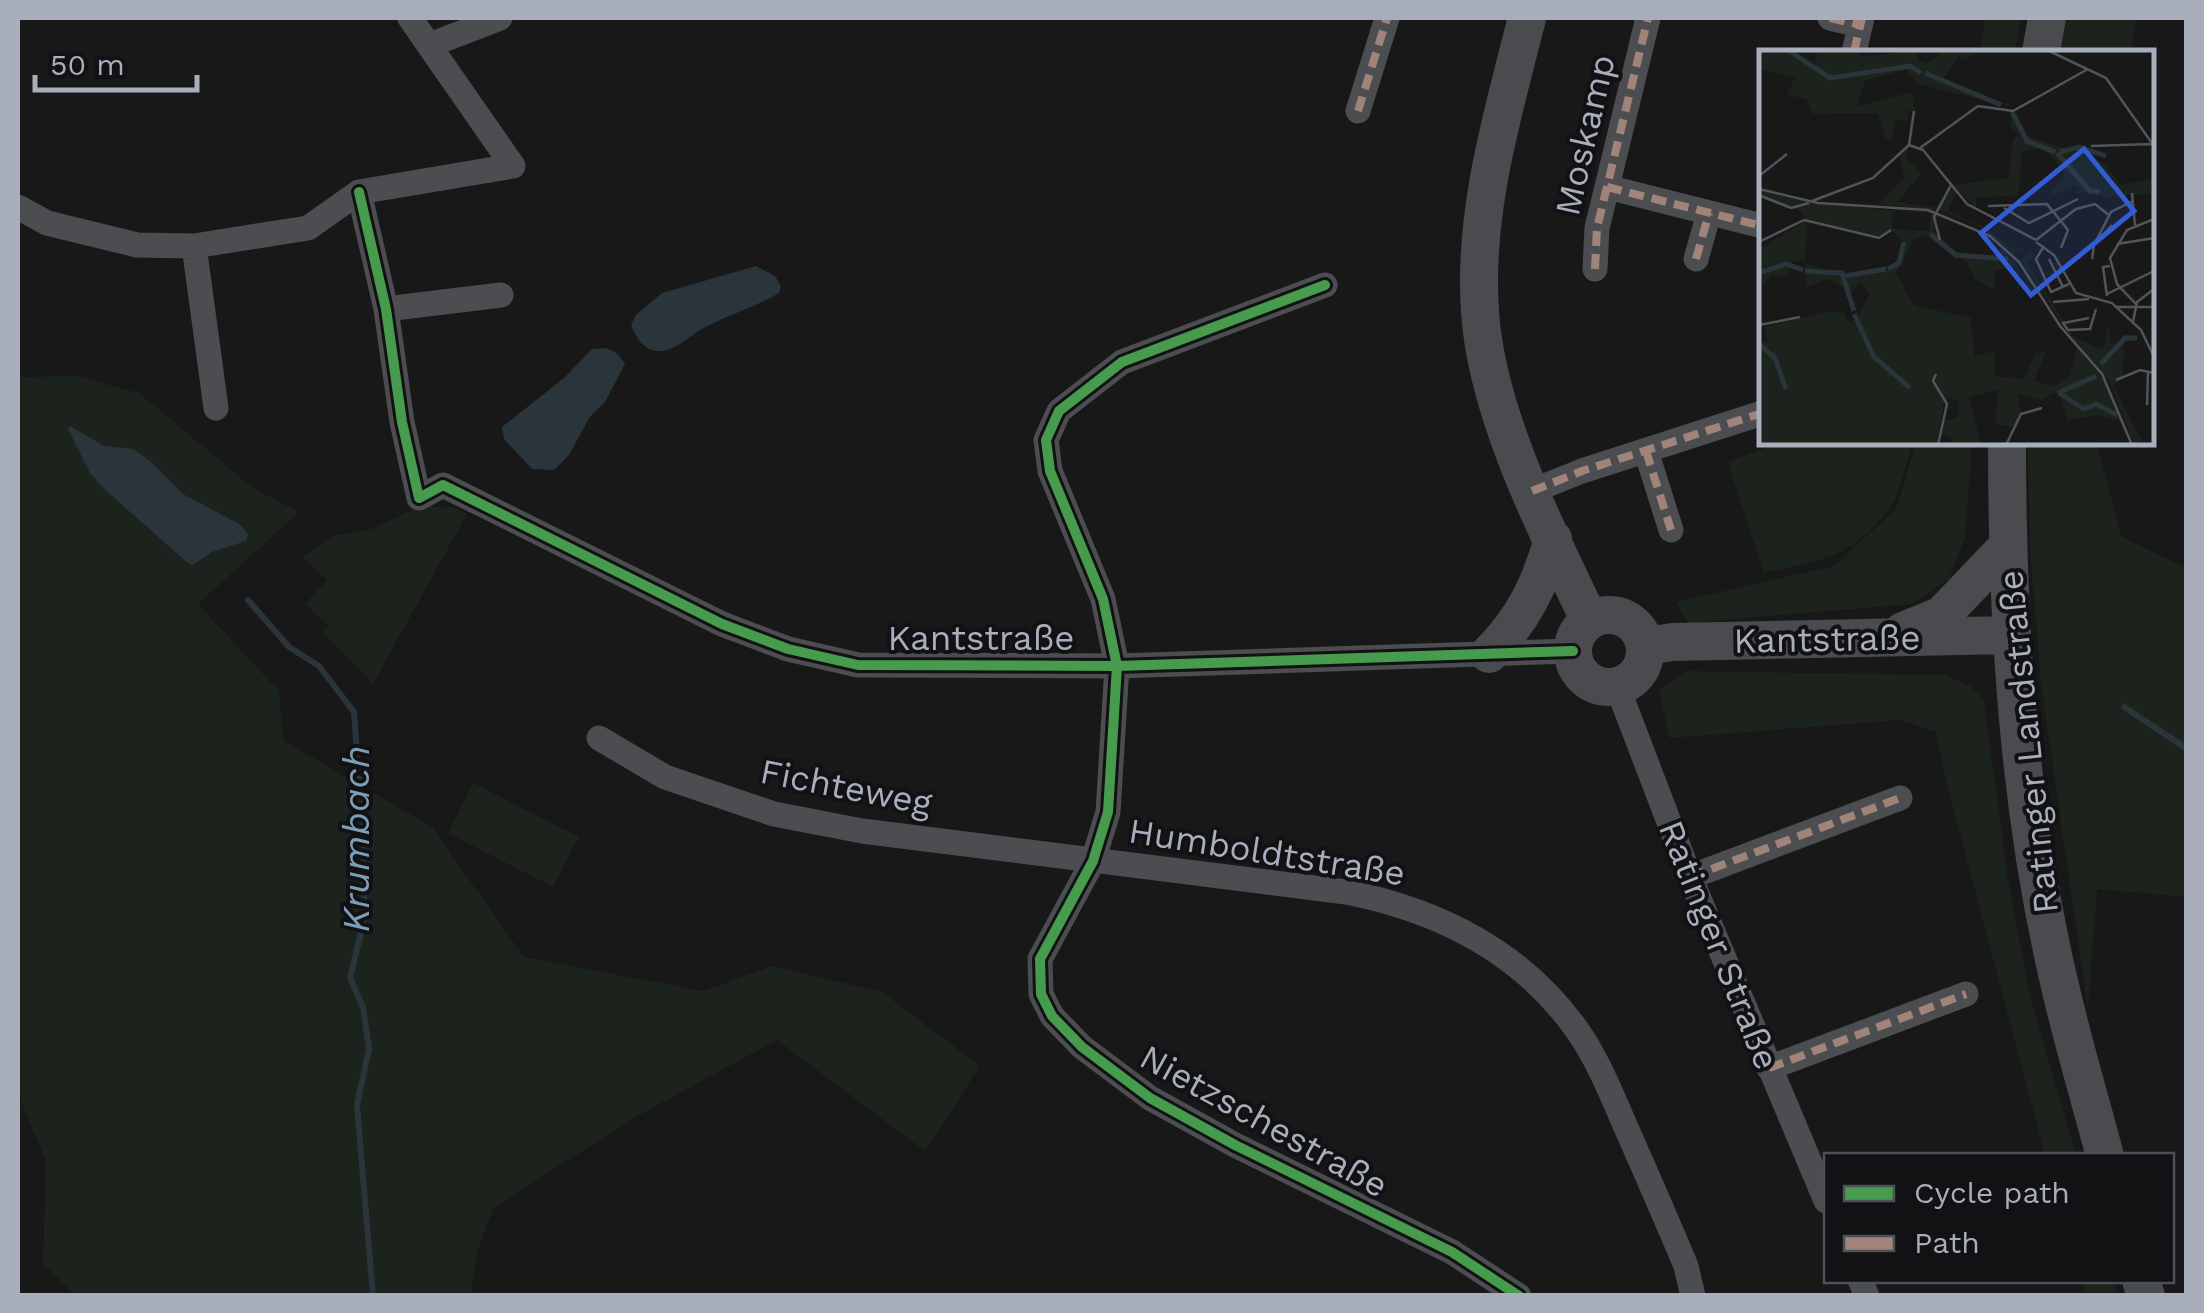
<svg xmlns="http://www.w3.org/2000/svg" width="2204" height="1313" font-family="'Work Sans',sans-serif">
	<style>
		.green { fill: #1b231c }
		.water { fill: #29343b }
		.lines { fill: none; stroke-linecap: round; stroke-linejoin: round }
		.stream { stroke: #29343b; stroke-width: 6 }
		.street { stroke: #4c4d51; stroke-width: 25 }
		.secondary { stroke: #4a4b4f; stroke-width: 38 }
		.quiet { stroke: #a18479; stroke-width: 8; stroke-dasharray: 15 8; stroke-linecap: butt }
		.cycleway-casing { stroke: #121214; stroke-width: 16 }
		.cycleway { stroke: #469c4c; stroke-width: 10 }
		.labels { text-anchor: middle; stroke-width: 8; stroke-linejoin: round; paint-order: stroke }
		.street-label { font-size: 35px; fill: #a8aebb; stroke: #121214 }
		.water-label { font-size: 38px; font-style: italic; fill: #7b9eb9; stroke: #121214 }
		.inset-river { fill: none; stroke: #29343b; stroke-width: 5 }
		.inset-road { fill: none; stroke: #525459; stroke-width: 2.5 }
		.view { fill: #325cd4; fill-opacity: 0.15; stroke: #325cd4; stroke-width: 5 }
		.inset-edge { fill: none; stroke: #a8aebb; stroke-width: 5 }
	</style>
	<rect width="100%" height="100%" fill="#181818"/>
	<path class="green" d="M1985,18H2021L2015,52H1980Z
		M2067,18H2136L2131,52H2061Z
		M77,376L139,393L253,488L299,512L198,604L279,691L283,740L432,827L524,957L703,991L772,966L882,992L980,1066L925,1151L777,1040L634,1118L493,1208L476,1257L471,1295H74L43,1263L46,1161L18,1094V377Z
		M1779,443V442L1913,443C1906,463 1901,494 1888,510C1854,557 1816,563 1763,572L1728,462Z
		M1916,443H1972L1965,537L1949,579L1911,604L1688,623L1676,602L1834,566L1896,509Z
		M2028,443H2097L2121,536L2186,568V897L2097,889L2088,1009L2041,684L2030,550Z
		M428,506L455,508L467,514L373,684L322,633L328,625L305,604L327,580L303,557L332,536L371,529L417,508Z
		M1688,671L1945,675L1972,687L1984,701L2008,880L2031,1000L2076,1155H2045L1946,781L1936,732L1901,720L1669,738L1659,689Z
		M473,783L579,837L553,887L448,833Z
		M2081,1281H2113L2118,1295H2085Z"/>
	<path class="water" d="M756,266L775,276L781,286L779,293C754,308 725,316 700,330C687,338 674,352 658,351C643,350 636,337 631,325L636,315L662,293Z
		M606,348L618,354L625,364L605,402L590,417L569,455L554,470L532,469L504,439L502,427L564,378L592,349Z
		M70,426L104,446L133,449L149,460L183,494L241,525L248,534L246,541L212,552L193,565L189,564L103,488L90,473L68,429Z"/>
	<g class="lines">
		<path class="stream" d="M248,600L289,647L319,666L354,712L358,770L364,801V920L350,978L363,1007L369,1049L357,1105L373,1296
			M2124,707L2186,748"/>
		<path class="street" d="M1830,18L1860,25
			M430,45L500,18
			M1854,52L1862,18
			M1358,111L1387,18
			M1607,187L1762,226
			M359,192L386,309L402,422L419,498L443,485L722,624L788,649L858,665L1117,666L1573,651
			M18,207L47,223L137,245L194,246L308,228L359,192L513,166L410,18
			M194,246L216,408
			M1696,259L1709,213
			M1595,269L1597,228L1648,18
			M1325,285L1122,362L1059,411L1046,440L1050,471L1103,599L1117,666L1108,812L1093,861L1040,959L1041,994L1052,1016L1082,1047L1150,1098L1235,1145L1452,1252L1519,1296
			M386,309L501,295
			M1646,451L1671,530
			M1532,491L1582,471L1762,413
			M1617,686L1690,877L1826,1201
			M599,738L665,777L774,814L862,831L1346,892C1438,910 1522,952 1577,1030C1599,1061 1613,1098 1628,1132C1648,1177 1667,1221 1686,1266L1693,1296
			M1690,877L1900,798
			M1769,1068L1966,994
			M1860,1280L1867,1296"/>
		<path class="secondary" d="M1527,18C1503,113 1473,212 1480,311C1486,412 1546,529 1589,619
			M2041,52L2047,18
			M2007,442C2007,624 2018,809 2060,986C2073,1043 2090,1099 2105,1156
			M1573 651a36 36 0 1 1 72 0a36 36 0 1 1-72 0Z
			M1903,631L1942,615L2007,547
			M1645,646L1673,642L2010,635
			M1489,654C1523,620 1540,585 1553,539
			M2141,1280L2146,1296"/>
		<path class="quiet" d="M1830,18L1860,25
			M1854,52L1862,18
			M1358,111L1387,18
			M1607,187L1762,226
			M1696,259L1709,213
			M1595,269L1597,228L1648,18
			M1646,451L1671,530
			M1532,491L1582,471L1762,413
			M1690,877L1900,798
			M1769,1068L1966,994"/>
		<g class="cycleway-casing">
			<path id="cycleway" d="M359,192L386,309L402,422L419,498L443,485L722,624L788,649L858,665L1117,666L1573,651
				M1325,285L1122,362L1059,411L1046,440L1050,471L1103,599L1117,666L1108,812L1093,861L1040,959L1041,994L1052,1016L1082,1047L1150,1098L1235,1145L1452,1252L1519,1296"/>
		</g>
		<use href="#cycleway" class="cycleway"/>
	</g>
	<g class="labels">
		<g class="street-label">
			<text transform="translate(1585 135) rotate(-77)" y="12">Moskamp</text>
			<text x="981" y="650">Kantstraße</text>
			<text transform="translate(1827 639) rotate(-1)" y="12">Kantstraße</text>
			<text transform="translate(2028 742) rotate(-96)" y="12">Ratinger Landstraße</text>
			<text transform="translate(846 787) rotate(11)" y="12">Fichteweg</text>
			<text transform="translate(1267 852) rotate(9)" y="12">Humboldtstraße</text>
			<text transform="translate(1719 945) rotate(68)" y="12">Ratinger Straße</text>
			<text transform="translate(1264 1121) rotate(29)" y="12">Nietzschestraße</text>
		</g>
		<g class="water-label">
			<text transform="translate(356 839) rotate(-90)" y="13">Krumbach</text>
		</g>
	</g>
	<g transform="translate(1759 50)">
		<rect width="395" height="395" fill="#181818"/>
		<path d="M0,0H38L36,6L55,21L59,0H97L104,7L160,0L159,10L167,14L185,0H224L203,11L200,6L185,29L258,58L159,34L147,19L106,31L97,57L153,42L157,67L149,58V73L136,69L133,90L127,89L119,63L54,64L47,49L28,45L36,27L0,19ZM254,62L258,79L269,86L346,113L362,135L395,129V143L342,148V140L316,144L321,138L314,136L289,148L306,123L286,98L263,101L260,145L217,148V158L194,135L249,128L254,89L262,85L251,77ZM150,97L147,107L162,124L138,152L180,158L193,137L197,143L189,161L224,177L256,200L270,194L255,204L221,177L181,160L63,149L120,153L145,127L141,104ZM0,140L56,154L180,164L175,181L198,203L232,208L243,199L239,193L348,334L372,395L361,372L341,365L308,370L302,346L294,343L284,350L258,344L262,364L254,377L236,374L239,340L210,347L222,395H193L192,386L182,384L184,371L199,368L200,352L190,346L185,352L178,395H0V290L8,293L6,277L67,262L84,261L89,272L96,271L110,245L102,232L87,248L85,237L68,229L48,238L46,214L87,224L135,219L146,193L132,180L121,187L48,171L46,211L29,212L30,227L13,224L0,240V199L47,171L41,161L0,148ZM142,160L172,162L170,181L133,179L134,163ZM172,185L209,214L215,229L235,239V221L255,217L264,223L318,299L310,326L296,336L275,331L287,302L276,304L265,329L236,326V301L216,306L211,267L155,256L137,223L156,189ZM270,201L276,205L269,214L315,287L344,300L350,273L352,294L365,293L364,326L354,335L385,395H375L351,333L309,283L262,210Z" fill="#1b231c" fill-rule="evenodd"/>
		<path class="inset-river" d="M29,0L71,28L151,16L162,23M166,23L242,55M253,62L268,91L296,102M301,102L320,97L347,106M298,103L331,141L341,142M171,184L197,205L249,209M129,219L140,213L145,192M46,221L83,223L95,261M0,223L27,214L44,220M86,226L127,219M95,264L115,307L151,338M0,294L16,308L27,339M342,314L366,288H378M299,343L337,326M300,343L325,359L337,354L358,365"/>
		<path class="inset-road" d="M288,0L347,28L395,96M150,95L155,61M332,96L393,94M161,98L219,56L254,61L329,19M0,126L28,104M0,139L59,153L169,160L231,186L260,212L301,276L343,324L373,395M373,143L376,175M0,145L32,158L50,153M53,151L114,128L150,95L164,100L208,154L277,190M229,156L288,154L309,180L302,198M245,158L270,173L319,149M45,170L120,188L132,180M181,190L175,167L192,135M277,190L317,159L336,154L351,166M0,192L45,170M277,192L295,205L317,243L353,253L382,280L395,307M358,194L395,188M335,195L352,162L374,151M285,196L277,209L292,242L310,234M290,209L304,237M333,209L335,195L353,175M348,244L395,221M348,246L344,217L351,216M294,252L330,249M377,254L358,234L351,208L368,180L395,169M358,257H395M330,268L304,273L309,280L331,279L337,259M374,272L378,252L395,239M0,275L41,267M177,324L174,331L188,354L179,395M357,330L381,320L395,323M388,355L389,323M247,395L262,364L283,358"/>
		<path class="view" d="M325,99L375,161L272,245L222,183Z"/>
		<rect width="395" height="395" class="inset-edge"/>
	</g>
	<rect width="2204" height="1313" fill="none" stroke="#a8aebb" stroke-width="40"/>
	<rect x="1824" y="1153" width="350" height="130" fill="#121214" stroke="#4e5057" stroke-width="2.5"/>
	<rect x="1844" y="1186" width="50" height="15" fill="#469c4c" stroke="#4e5057" stroke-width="2.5"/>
	<text x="1914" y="1203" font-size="30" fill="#a8aebb">Cycle path</text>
	<rect x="1844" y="1236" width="50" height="15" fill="#a18479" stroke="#4e5057" stroke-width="2.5"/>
	<text x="1914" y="1253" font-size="30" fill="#a8aebb">Path</text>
	<path d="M35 75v15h162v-15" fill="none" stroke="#a8aebb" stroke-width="5"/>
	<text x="50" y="75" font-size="30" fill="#a8aebb" stroke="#121214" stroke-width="8" paint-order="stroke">50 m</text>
</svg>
